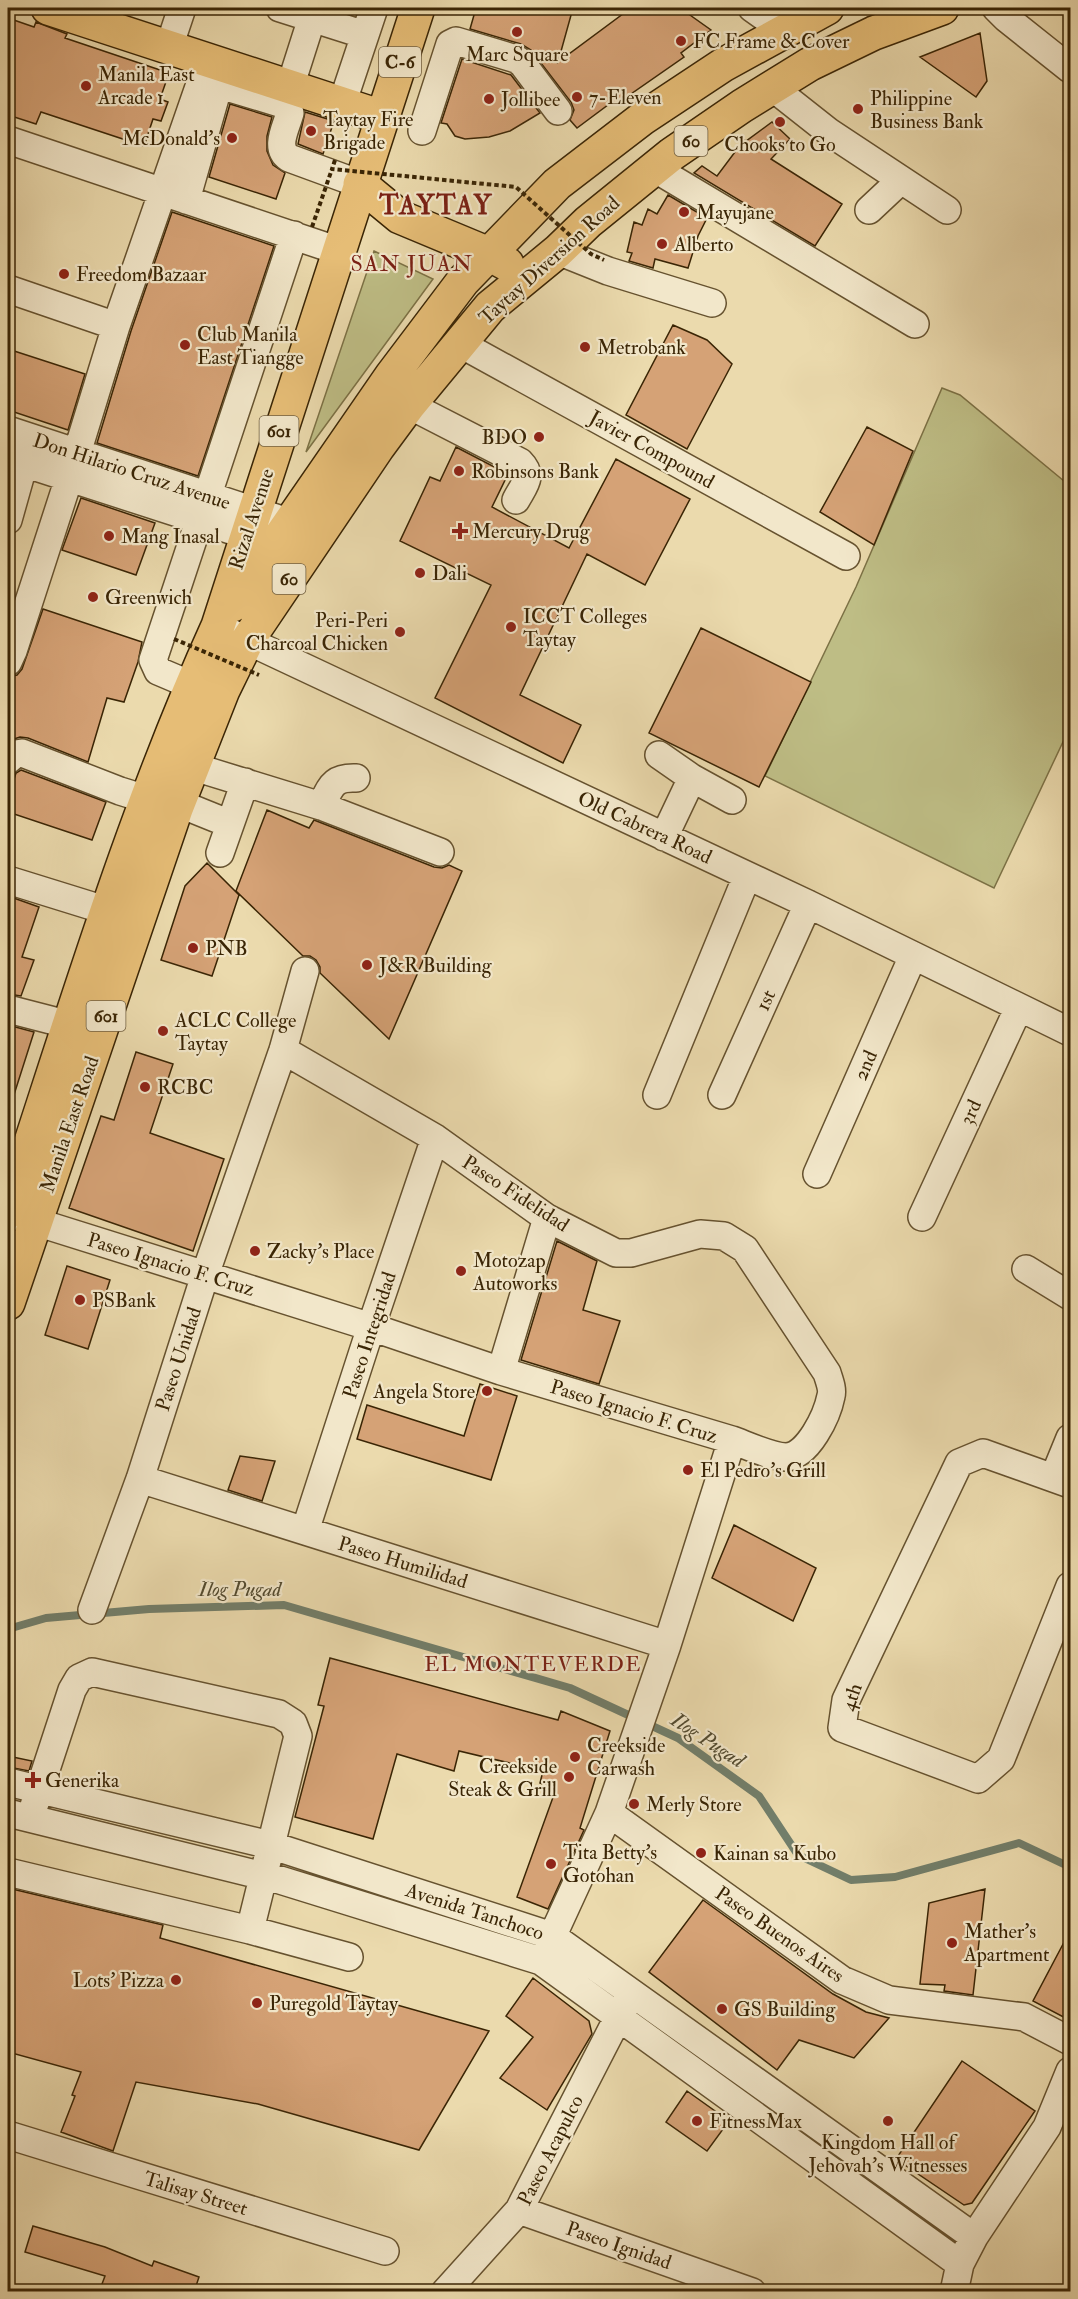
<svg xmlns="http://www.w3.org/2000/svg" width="1078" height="2299" font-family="'IM FELL Double Pica',serif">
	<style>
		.green { fill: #bebd85; stroke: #7c7145; stroke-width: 1.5 }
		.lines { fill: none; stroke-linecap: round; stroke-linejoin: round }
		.stream { stroke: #727e6a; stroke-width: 8 }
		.building { fill: #d5a276; stroke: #3a2505; stroke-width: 1.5 }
		.minor-casing { stroke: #66522f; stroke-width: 30 }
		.major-casing { stroke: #3a2505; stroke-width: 36 }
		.minor { stroke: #f2e7ca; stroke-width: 27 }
		.major { stroke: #e6bd76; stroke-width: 33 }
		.path-bridge { stroke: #3a2505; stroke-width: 4; stroke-dasharray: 4.5 3; stroke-linecap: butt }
		.poi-dot { fill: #8f2418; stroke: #f2e7ca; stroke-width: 2 }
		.labels { text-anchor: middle; stroke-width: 4.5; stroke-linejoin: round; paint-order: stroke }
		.shield { fill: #f2e7ca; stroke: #715f40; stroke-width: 1.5 }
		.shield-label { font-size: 18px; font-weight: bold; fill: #3a2505 }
		.poi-label { font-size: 20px; fill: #3a2505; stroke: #f2e7ca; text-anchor: start }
		.street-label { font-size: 20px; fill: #3a2505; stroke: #f2e7ca }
		.water-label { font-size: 21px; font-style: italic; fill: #524a2f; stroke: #f2e7ca }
		.neighbourhood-label { font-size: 21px; letter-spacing: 1.5px; fill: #7a1f14; stroke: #f2e7ca }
		.quarter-label { font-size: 22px; letter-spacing: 1.5px; fill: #7a1f14; stroke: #f2e7ca }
		.district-label { font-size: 26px; font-weight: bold; letter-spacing: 1.5px; fill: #7a1f14; stroke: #f2e7ca }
	</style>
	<rect width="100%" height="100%" fill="#ebdaad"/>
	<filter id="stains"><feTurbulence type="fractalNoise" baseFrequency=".00333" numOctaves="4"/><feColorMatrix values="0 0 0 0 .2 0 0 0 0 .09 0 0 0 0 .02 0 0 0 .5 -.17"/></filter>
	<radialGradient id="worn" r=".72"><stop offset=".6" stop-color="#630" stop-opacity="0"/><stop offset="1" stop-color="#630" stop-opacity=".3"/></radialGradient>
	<path class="green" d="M374,251L433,279L306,452Z
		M942,388L960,395L1070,486V727L994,888L765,776L856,587Z"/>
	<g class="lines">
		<path class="stream" d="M8,1629L46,1618L149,1609L284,1605L570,1688L678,1738L759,1796L798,1855L851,1880L895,1877L1019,1843L1070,1867"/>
	</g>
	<path class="building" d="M476,8H573L558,62L631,8H680L711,30L681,53L684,57L615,105L612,102L577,128L570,120L574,110L571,102L531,50L521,44L470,29Z
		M8,18L34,27L36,22L67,34L65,38L169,73L160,99L168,102L161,121L153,119L144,146L41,112L36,124L8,115Z
		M980,33L987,81L976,97L920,57Z
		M462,59L511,75L540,113L510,131L489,137L465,139L455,136L447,124L441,123Z
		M230,104L272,117L267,136V151L273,165L285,173L276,199L209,177Z
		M305,112L334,121L323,154L298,144Z
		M772,122L790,139L771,159L842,204L815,246L694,173L702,166L717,176L744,140L746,141Z
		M668,195L707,218L698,236L688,268L655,259L653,268L629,261L632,253L627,252L634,222L642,225L648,209L657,214Z
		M172,212L274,246L198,476L97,443L131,331Z
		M673,325L707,340L732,364L687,449L626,415Z
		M8,349L85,374L68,430L8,410Z
		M867,427L913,451L874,545L820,512Z
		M456,447L508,474L492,507L569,548L616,459L690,499L645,585L587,554L520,695L581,725L563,763L435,698L491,585L400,541L430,477L440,481Z
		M81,498L155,523L136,575L62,550Z
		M43,609L142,642L138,662L124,702L107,698L88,762L28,738L20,737L8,741V677L17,675L22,669Z
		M701,628L811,682L759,787L649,733Z
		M21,770L106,802L92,840L8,812V798L16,773Z
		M267,810L309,828L314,820L434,867L442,868L449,865L462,871L389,1039L320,973V967L316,960L310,956H303L236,891Z
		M207,863L239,895L212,976L161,960L185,886Z
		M8,896L39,907L22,957L34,960L21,996L8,994Z
		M8,1025L34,1032L12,1101H8Z
		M136,1052L173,1064L150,1133L224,1159L193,1251L69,1208L101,1116L114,1120Z
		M557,1241L597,1261L583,1310L620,1321L599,1384L521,1360Z
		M67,1266L110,1280L88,1349L45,1335Z
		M480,1384L517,1396L491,1480L357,1439L367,1405L464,1436Z
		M240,1456L275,1461L262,1501L228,1490Z
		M734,1525L816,1568L793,1621L712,1578Z
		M330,1658L558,1720L561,1711L610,1731L580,1828L584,1830L548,1909L517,1897L556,1789L540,1783L543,1771L459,1751L454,1771L397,1754L373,1839L295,1817L324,1706L318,1705Z
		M8,1756L32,1761L29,1771L8,1767Z
		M8,1888L163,1925L160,1938L489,2031L419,2150L258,2104L136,2082L113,2151L61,2132L75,2096L72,2095L81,2072L8,2052Z
		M985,1889L973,1995L944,1991L945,1985L920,1984L929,1903Z
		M703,1900L833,1994L866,2012L889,2018L854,2058L799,2040L777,2070L649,1972Z
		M1071,1929V2021L1033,2001Z
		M533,1978L589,2021L592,2034L547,2110L500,2078L533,2037L506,2016Z
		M962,2061L1035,2111L972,2203L964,2205L896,2159Z
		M687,2091L729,2121L707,2151L666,2122Z
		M33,2226L105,2247L152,2266L154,2261L199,2277L194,2292H99L105,2276L25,2252Z"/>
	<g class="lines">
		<g class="minor-casing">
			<path id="minor" d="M280,8L365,35
				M752,8L783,30
				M996,8L1006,18L1070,69
				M169,47L182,8
				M290,87L312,18
				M772,87L829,132L947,210
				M342,104L374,8
				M422,131L450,44L456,41L516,59L522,63L558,111
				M8,140L339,251
				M654,168L915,324
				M186,200L217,91L223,88H230L283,104L288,108L290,113C286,128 274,148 289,158L360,184
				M869,210L901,180
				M558,251L608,271L712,303
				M8,289L116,326
				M459,343L846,556
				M409,405L520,462C534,476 524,485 516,500
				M8,430L291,523
				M77,453L116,326L208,61
				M8,458L246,535
				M8,520L24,463
				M229,632L808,904L1070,1032
				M8,662L13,651L69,478
				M191,685L158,671L153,660L294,235
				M659,755L692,778L732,800
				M8,760L15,754L22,753L120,791L165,805
				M191,766L321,806L440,852
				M178,803L230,824
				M321,806C331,787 332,777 356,778
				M664,837L692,778
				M220,853L245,782
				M8,880L108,911
				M8,1009L70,1025
				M283,1050L435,1138L547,1218L616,1253H631L700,1234L724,1236L745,1249L827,1373C829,1380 833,1389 831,1396C827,1416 808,1456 786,1457C772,1457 746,1445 732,1440
				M657,1095L747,876
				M722,1095L808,904
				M817,1174L913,956
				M17,1216L371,1327L501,1371L732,1440L667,1645L609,1813L541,1961
				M922,1217L1019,1007
				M1026,1269L1070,1296
				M501,1371L547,1218
				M1054,1477L1070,1438
				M140,1479L667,1645
				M1070,1484L983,1453L959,1463L846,1700L842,1728L978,1779L1001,1759L1070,1586
				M305,1531L371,1327L435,1138
				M92,1610L140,1479L205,1275L283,1050L305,971
				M8,1782L270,1845L552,1936L974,2237
				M34,1806L72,1690L79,1678L92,1672L279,1714L293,1723L298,1736L250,1930
				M8,1813L280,1880L541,1961L960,2264
				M609,1813L842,1980L889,2000L1024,2017L1070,2041
				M8,1872L250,1930L349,1957
				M8,2135L385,2251
				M519,2210L752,2292
				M445,2292L519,2210L626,2002
				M954,2292L960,2264L974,2237L1047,2127L1070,2071"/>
		</g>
		<g class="major-casing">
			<path id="major" d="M48,8L382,117
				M360,184L400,217L489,254L507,264
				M233,605L392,375L463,281L557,184L643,118L723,65L827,8
				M8,1212C73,1016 132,815 218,626L418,8
				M8,1303L176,809L223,690L247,641L378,447L409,405L490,307L558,251L588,222L672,154L742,106L810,64L874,33L942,8"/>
		</g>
		<use href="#minor" class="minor"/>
		<use href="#major" class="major"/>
		<path class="path-bridge" d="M335,160L332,169L516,187L591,254L604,260
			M312,227L332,169
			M174,639L259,675"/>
	</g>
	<g class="poi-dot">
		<circle cx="517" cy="32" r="6"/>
		<circle cx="681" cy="41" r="6"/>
		<circle cx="86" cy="86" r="6"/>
		<circle cx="577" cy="97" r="6"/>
		<circle cx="489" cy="99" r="6"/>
		<circle cx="858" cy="109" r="6"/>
		<circle cx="780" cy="122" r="6"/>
		<circle cx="311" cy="131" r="6"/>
		<circle cx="232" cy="138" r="6"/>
		<circle cx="684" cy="212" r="6"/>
		<circle cx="662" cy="244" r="6"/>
		<circle cx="64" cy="274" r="6"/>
		<circle cx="185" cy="345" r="6"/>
		<circle cx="585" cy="347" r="6"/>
		<circle cx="539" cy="437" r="6"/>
		<circle cx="459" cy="471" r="6"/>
		<path d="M457 522h6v6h6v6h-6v6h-6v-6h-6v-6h6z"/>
		<circle cx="109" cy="536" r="6"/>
		<circle cx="420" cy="573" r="6"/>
		<circle cx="93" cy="597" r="6"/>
		<circle cx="511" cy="627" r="6"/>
		<circle cx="400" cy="632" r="6"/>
		<circle cx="193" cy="948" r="6"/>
		<circle cx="367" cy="965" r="6"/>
		<circle cx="163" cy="1031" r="6"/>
		<circle cx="145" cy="1087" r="6"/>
		<circle cx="255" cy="1251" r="6"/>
		<circle cx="461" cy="1271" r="6"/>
		<circle cx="80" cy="1300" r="6"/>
		<circle cx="487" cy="1391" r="6"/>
		<circle cx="688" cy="1470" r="6"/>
		<circle cx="575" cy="1757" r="6"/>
		<circle cx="569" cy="1777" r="6"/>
		<path d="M30 1771h6v6h6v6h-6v6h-6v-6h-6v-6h6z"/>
		<circle cx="634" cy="1804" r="6"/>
		<circle cx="701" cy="1853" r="6"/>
		<circle cx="551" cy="1864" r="6"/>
		<circle cx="952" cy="1943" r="6"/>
		<circle cx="176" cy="1980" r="6"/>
		<circle cx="257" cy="2003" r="6"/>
		<circle cx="722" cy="2009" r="6"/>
		<circle cx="697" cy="2121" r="6"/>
		<circle cx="888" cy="2121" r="6"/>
	</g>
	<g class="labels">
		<g class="shield">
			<rect x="379" y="47" width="42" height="30" rx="4.5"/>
			<rect x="674.5" y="126" width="33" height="30" rx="4.5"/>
			<rect x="259.5" y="416" width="39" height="30" rx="4.5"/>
			<rect x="272.5" y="564" width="33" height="30" rx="4.5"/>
			<rect x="86.5" y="1001" width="39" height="30" rx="4.5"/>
		</g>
		<g class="shield-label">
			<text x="400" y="68">C-6</text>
			<text x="691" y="147">60</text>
			<text x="279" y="437">601</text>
			<text x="289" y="585">60</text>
			<text x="106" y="1022">601</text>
		</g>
		<g class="poi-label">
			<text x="693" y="48">FC Frame &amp; Cover</text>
			<text x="517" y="61" text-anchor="middle">Marc Square</text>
			<text x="98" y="81">Manila East<tspan x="98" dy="23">Arcade 1</tspan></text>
			<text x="589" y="104">7-Eleven</text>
			<text x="870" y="105">Philippine<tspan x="870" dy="23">Business Bank</tspan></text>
			<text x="501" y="106">Jollibee</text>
			<text x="323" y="126">Taytay Fire<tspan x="323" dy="23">Brigade</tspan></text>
			<text x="220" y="145" text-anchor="end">McDonald's</text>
			<text x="780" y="151" text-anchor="middle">Chooks to Go</text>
			<text x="696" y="219">Mayujane</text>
			<text x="674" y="251">Alberto</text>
			<text x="76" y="281">Freedom Bazaar</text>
			<text x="197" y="341">Club Manila<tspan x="197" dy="23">East Tiangge</tspan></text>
			<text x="597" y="354">Metrobank</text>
			<text x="527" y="444" text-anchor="end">BDO</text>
			<text x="471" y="478">Robinsons Bank</text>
			<text x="472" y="538">Mercury Drug</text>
			<text x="121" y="543">Mang Inasal</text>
			<text x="432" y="580">Dali</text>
			<text x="105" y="604">Greenwich</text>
			<text x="523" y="623">ICCT Colleges<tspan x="523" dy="23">Taytay</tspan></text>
			<text x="388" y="627" text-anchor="end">Peri-Peri<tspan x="388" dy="23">Charcoal Chicken</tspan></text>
			<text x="205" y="955">PNB</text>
			<text x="379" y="972">J&amp;R Building</text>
			<text x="175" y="1027">ACLC College<tspan x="175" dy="23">Taytay</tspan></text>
			<text x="157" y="1094">RCBC</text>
			<text x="267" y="1258">Zacky's Place</text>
			<text x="473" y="1267">Motozap<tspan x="473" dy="23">Autoworks</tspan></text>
			<text x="92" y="1307">PSBank</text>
			<text x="475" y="1398" text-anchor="end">Angela Store</text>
			<text x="700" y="1477">El Pedro's Grill</text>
			<text x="587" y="1752">Creekside<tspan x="587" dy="23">Carwash</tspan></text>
			<text x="557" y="1773" text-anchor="end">Creekside<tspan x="557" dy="23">Steak &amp; Grill</tspan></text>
			<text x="45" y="1787">Generika</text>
			<text x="646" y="1811">Merly Store</text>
			<text x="563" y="1859">Tita Betty's<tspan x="563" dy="23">Gotohan</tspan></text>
			<text x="713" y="1860">Kainan sa Kubo</text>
			<text x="964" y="1938">Mather's<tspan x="964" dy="23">Apartment</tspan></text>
			<text x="164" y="1987" text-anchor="end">Lots' Pizza</text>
			<text x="269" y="2010">Puregold Taytay</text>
			<text x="734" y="2016">GS Building</text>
			<text x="709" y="2128">FitnessMax</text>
			<text x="888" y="2149" text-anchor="middle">Kingdom Hall of<tspan x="888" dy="23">Jehovah's Witnesses</tspan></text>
		</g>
		<g class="street-label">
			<text transform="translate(549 260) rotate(-42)" y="7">Taytay Diversion Road</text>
			<text transform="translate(652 449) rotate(29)" y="7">Javier Compound</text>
			<text transform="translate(132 471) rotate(18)" y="7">Don Hilario Cruz Avenue</text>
			<text transform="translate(251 519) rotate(-72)" y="7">Rizal Avenue</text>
			<text transform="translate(645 827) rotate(25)" y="7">Old Cabrera Road</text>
			<text transform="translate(765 1000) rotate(-66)" y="7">1st</text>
			<text transform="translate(865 1065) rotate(-66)" y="7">2nd</text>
			<text transform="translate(970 1112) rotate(-65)" y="7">3rd</text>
			<text transform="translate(69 1124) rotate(-71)" y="7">Manila East Road</text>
			<text transform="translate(516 1193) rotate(33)" y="7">Paseo Fidelidad</text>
			<text transform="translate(171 1264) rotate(17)" y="7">Paseo Ignacio F. Cruz</text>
			<text transform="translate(369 1335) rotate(-72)" y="7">Paseo Integridad</text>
			<text transform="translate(178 1359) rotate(-72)" y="7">Paseo Unidad</text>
			<text transform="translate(634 1411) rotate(17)" y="7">Paseo Ignacio F. Cruz</text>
			<text transform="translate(403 1562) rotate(17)" y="7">Paseo Humilidad</text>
			<text transform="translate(851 1697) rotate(-72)" y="7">4th</text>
			<text transform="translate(475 1911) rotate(18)" y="7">Avenida Tanchoco</text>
			<text transform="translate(780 1934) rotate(35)" y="7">Paseo Buenos Aires</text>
			<text transform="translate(550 2150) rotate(-63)" y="7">Paseo Acapulco</text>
			<text transform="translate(196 2193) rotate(17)" y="7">Talisay Street</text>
			<text transform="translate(619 2245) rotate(19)" y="7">Paseo Ignidad</text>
		</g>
		<g class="water-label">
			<text x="240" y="1596">Ilog Pugad</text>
			<text transform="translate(708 1740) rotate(33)" y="7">Ilog Pugad</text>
		</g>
		<g class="neighbourhood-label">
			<text x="533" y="1671">EL MONTEVERDE</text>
		</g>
		<g class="quarter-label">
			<text x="412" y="271">SAN JUAN</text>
		</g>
		<g class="district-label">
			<text x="436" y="214">TAYTAY</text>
		</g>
	</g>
	<rect width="1078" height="2299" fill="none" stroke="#ebdaad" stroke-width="30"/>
	<rect x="9" y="9" width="1060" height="2281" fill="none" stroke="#3a2505" stroke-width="3"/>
	<rect x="15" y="15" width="1048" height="2269" fill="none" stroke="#3a2505" stroke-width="1.5"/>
	<rect width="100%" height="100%" filter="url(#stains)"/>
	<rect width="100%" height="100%" fill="url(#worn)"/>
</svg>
